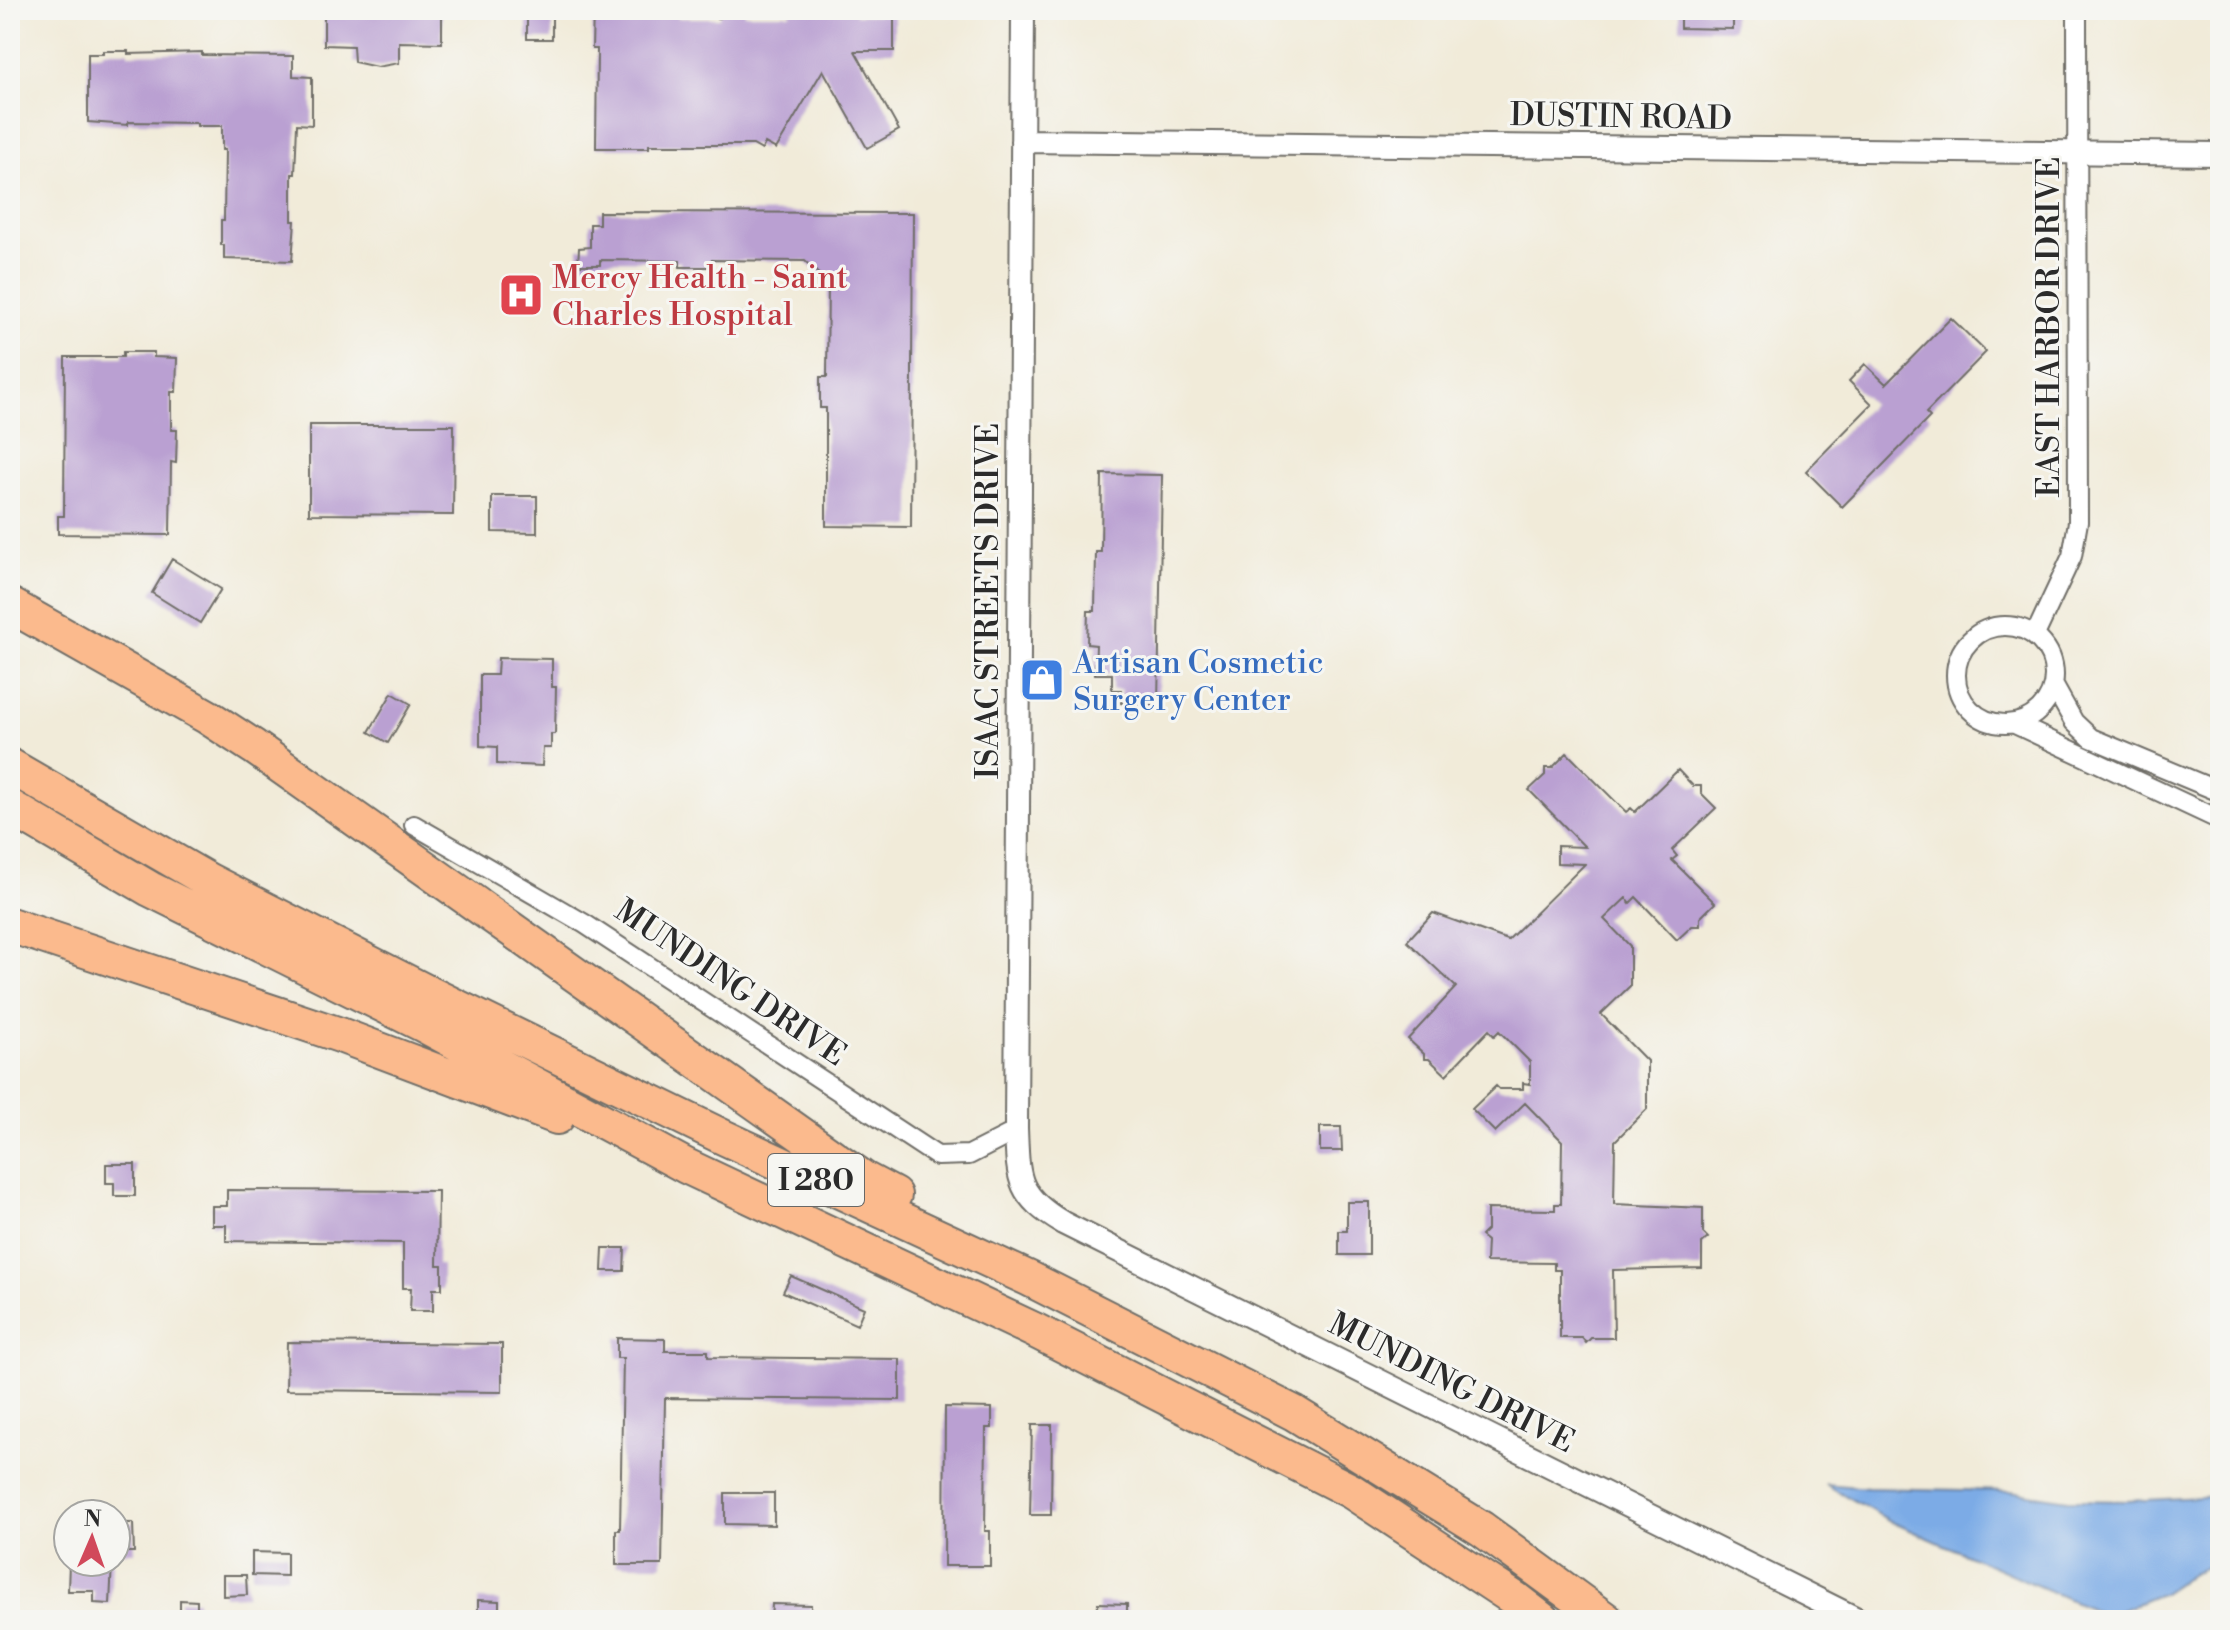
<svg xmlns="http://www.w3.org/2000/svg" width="2230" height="1630" font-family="'Libre Bodoni',serif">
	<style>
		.water { fill: #7babe6; stroke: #536b88; stroke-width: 2 }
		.building { fill: #baa0d2 }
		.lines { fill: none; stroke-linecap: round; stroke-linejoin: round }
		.minor-casing { stroke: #706e68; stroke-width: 22 }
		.tertiary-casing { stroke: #706e68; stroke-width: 26 }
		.motorway-casing { stroke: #706e68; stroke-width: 38 }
		.minor { stroke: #fff; stroke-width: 18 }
		.tertiary { stroke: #fff; stroke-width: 22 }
		.motorway { stroke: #fbba8d; stroke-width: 34 }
		.labels { text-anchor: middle; stroke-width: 6; stroke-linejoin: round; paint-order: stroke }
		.shield { fill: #f6f6f2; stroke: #686867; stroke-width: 2 }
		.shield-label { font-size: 30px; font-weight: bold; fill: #2b2b2b }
		.street-label { font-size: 32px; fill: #2b2b2b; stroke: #f6f6f2 }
		.health-label { font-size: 32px; fill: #be3a42; stroke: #f6f6f2; text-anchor: start }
		.shop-label { font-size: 32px; fill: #366cbe; stroke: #f6f6f2; text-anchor: start }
	</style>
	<rect width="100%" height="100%" fill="#f6f6f2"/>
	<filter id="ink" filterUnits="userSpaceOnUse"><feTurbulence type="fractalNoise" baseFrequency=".0125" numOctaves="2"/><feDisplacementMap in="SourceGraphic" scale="16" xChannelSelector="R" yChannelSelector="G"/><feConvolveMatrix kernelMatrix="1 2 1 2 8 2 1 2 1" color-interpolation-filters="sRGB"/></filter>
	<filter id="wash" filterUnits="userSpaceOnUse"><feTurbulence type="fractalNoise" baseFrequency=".006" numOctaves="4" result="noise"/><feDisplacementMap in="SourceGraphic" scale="32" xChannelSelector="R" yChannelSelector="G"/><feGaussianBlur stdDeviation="1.8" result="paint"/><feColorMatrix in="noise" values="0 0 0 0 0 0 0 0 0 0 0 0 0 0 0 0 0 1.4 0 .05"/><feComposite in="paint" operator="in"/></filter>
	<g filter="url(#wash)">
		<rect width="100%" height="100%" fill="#f1ebd9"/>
		<path class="water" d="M1825,1484L1868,1488L2010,1491L2068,1500L2127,1501L2220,1496V1560L2193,1573L2163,1593L2107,1616L1894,1523Z"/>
		<g id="blocks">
			<path class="building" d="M324,10H442V43L399,42V63L377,67L354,62L353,46L324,45Z
				M527,10H552V39H527Z
				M593,10H678V18H720L721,10H744V14H791L788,10H858L855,15H894V51H855L899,130L867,148L823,70L776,149L765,143L762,150L753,145H649V148H596L597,49H592Z
				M1680,10H1733V29L1680,28Z
				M103,51H128V54L202,52V55L293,56V76L312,77V125L297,124L295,174H292V221H295L292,261L224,259V245H221V220H224L225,150H222V126H197V123L128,122V125L88,122V54H103Z
				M599,212L913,213L911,527L826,526V408H820V377H827L828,283L805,261L711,260L710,267H680V261L600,260V265H578L579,248L590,247V224H599Z
				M1951,318L1986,352L1926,413L1930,417L1842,507L1806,471L1872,404L1849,381L1865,364L1886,384Z
				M123,352H154V357L177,358L176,392H171V430H177L176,463L171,462L170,535L58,534V516H64L65,357H123Z
				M309,425H454L453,515L309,514Z
				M1102,474L1162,475L1158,704L1121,703V690H1112V674H1095L1096,645L1087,644L1088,611H1095L1096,552H1101Z
				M492,496H537V533L492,532Z
				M172,559L221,589L200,623L152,593Z
				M498,658L552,659V687H556L555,734H551V748H543L542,766L497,764V747L480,746V675H497Z
				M392,693L411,704L388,743L369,732Z
				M1567,753L1626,812L1631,808L1635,812L1678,770L1693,786H1701V793L1716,808L1672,850L1677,856L1672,860L1715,903L1700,918V926H1692L1677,940L1636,897L1630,903L1626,898L1604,919L1630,946V986L1601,1014L1647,1061V1109L1615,1141L1614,1204L1703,1208V1233L1708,1238L1702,1243V1268L1613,1270L1614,1338H1591L1586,1343L1582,1338H1560V1270H1554V1263L1486,1262L1487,1241L1481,1236L1487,1230V1209L1555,1210V1204H1561L1562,1141L1525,1103L1495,1132L1472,1109L1496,1086L1499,1089H1523V1083L1530,1084V1062L1499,1031L1494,1036L1489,1030L1446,1075L1429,1059H1424V1054L1408,1039L1456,987L1407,941L1433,913L1508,940L1585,864L1557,863V846L1585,847L1529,790L1545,775V768H1552Z
				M1320,1127H1341L1342,1151H1320Z
				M106,1164H135V1196H114V1183H106Z
				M227,1190L438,1191L437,1265H442V1289H433V1311H410L411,1288H403V1243L226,1241V1225H212V1206H227Z
				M1347,1202H1369V1255H1339V1231H1347Z
				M603,1248H625L624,1271H602Z
				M791,1276L864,1308L857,1325L783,1292Z
				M617,1338L665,1339V1351H708V1357L900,1359V1400L665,1398L662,1565H616V1530H620L623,1358H617Z
				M287,1342L502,1344V1392L286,1390Z
				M945,1407L992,1408V1428H986L985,1531H990V1566H944Z
				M1032,1425H1052L1051,1515H1030Z
				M725,1493H774V1525L725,1524Z
				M116,1523H133L134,1552H116Z
				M252,1552L287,1553V1576L252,1575Z
				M112,1562L110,1604L94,1603V1591H68L69,1563Z
				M223,1575H246L247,1595L223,1596Z
				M180,1600L197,1601V1620H180Z
				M478,1600L499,1601V1620H478Z
				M1098,1603L1127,1604V1620H1097Z
				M772,1604L811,1605V1620H771Z"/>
		</g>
	</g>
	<g filter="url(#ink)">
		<use href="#blocks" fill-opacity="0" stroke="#706e68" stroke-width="2"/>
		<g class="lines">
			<g class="minor-casing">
				<path id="minor" d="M1956 675a49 49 0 1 1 98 0a49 49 0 1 1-98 0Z
					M2035,635L2072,556L2078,522L2077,10
					M2054,686L2074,722L2091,738L2220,792
					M2015,724L2220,820
					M414,825L585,924L937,1156L969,1155L1016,1131"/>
			</g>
			<g class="tertiary-casing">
				<path id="tertiary" d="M1023,10L1016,1128C1018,1178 1016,1195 1063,1223L1859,1620
					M1022,141L2220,154"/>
			</g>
			<g class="motorway-casing">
				<path id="motorway" d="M10,605L208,717L254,747L864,1179L894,1195
					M10,766L209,881L424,991L723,1137L1030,1279L1294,1413L1482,1529L1606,1620
					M10,807L150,889L424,1025L686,1166L1034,1330L1351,1491L1515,1599L1542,1620
					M10,925L340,1035L557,1117"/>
			</g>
			<use href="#minor" class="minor"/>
			<use href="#tertiary" class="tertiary"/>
			<use href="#motorway" class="motorway"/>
		</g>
	</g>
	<defs>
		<g id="hospital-square" transform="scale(2.3)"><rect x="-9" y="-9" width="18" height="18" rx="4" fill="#e0444e" stroke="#f6f6f2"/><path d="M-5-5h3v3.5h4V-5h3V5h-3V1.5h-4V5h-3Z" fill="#fff"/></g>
		<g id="shop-square" transform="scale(2.3)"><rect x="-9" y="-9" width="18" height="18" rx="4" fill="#3f7fe0" stroke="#f6f6f2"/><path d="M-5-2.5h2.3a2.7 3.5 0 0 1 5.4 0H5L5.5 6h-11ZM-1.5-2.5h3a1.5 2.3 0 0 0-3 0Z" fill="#fff"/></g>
	</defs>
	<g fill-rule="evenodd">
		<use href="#hospital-square" x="521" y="295"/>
		<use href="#shop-square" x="1042" y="680"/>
	</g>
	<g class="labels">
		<rect class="shield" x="768" y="1154" width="96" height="52" rx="6"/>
		<g class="shield-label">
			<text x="816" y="1190">I 280</text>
		</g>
		<g class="street-label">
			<text transform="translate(1621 116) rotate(1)" y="11">DUSTIN ROAD</text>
			<text transform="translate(2048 327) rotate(-90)" y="11">EAST HARBOR DRIVE</text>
			<text transform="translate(987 601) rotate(-90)" y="11">ISAAC STREETS DRIVE</text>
			<text transform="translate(731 982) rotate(34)" y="11">MUNDING DRIVE</text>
			<text transform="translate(1452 1382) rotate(27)" y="11">MUNDING DRIVE</text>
		</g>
		<g class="health-label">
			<text x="552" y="288">Mercy Health - Saint<tspan x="552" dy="37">Charles Hospital</tspan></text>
		</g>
		<g class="shop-label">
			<text x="1073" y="673">Artisan Cosmetic<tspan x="1073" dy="37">Surgery Center</tspan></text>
		</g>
	</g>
	<rect width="2230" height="1630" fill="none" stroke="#f6f6f2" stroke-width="40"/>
	<g transform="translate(92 1538) rotate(2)"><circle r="38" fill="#f6f6f2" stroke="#a5a5a2" stroke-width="2"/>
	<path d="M0-6L14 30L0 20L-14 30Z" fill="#d1495b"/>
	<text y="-12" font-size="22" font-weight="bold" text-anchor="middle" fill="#2b2b2b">N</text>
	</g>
</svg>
